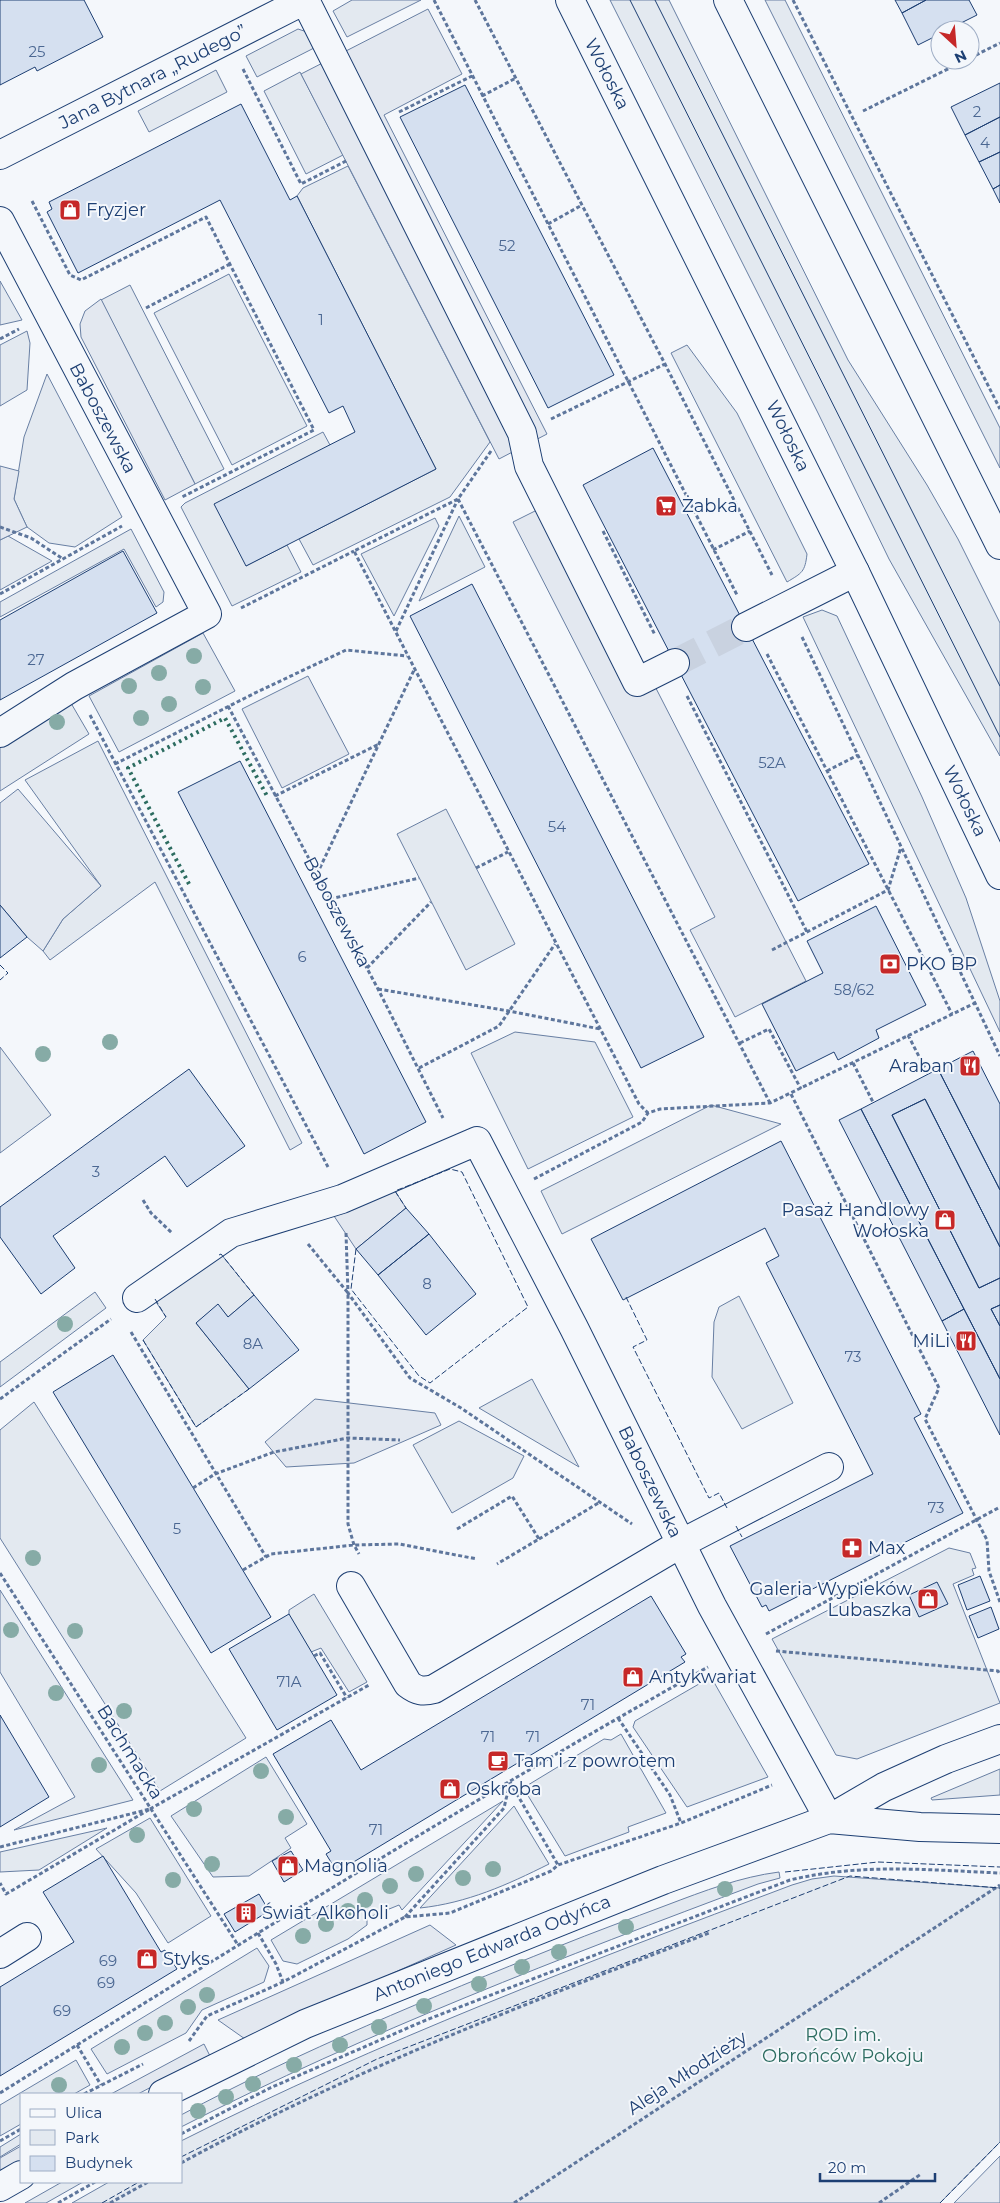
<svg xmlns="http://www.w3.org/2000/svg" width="1000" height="2203" font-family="Montserrat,sans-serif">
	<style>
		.green { fill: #e3e9f0; stroke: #687fa3 }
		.parking { fill: #e3e8f0; stroke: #687fa3 }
		.building { fill: #d5e0f0; stroke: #1d3f73 }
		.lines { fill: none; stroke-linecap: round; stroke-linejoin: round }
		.minor-tunnel { stroke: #c9d2e0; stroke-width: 28; stroke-dasharray: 28 14; stroke-linecap: butt }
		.minor-casing { stroke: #1d3f73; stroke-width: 30 }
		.major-casing { stroke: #1d3f73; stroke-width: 30 }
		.path { stroke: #5e769c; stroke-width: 3; stroke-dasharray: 4 2.5; stroke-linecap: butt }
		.minor { stroke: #f4f7fb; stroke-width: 28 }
		.major { stroke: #f4f7fb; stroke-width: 28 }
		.tram { stroke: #1d3f73; stroke-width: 1 }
		.hedge { stroke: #2c6c60; stroke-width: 4; stroke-dasharray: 2.5 4; stroke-linecap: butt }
		.fence { stroke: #1d3f73; stroke-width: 1; stroke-dasharray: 6 2.5; stroke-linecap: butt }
		.tree { fill: #86aba6 }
		.labels { text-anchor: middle; stroke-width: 4; stroke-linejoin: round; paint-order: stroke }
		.number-label { font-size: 15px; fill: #4b6792 }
		.street-label { font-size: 18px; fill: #1d3f73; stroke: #f4f7fb }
		.poi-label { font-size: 18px; fill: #1d3f73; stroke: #f4f7fb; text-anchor: start }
		.park-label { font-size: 18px; fill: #2c6c60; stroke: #f4f7fb }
	</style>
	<rect width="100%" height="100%" fill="#f4f7fb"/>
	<path class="green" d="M352,0H421L347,37L333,11Z
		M610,0H669L848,360L927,485L958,539L1000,623V756L889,559L818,413Z
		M765,0H785L1000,428V468Z
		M298,29L310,33L316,47L257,77L246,56Z
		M216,70L227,92L149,132L138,111Z
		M300,72L343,155L306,174L264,91Z
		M348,166L490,442L450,497L313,565L299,539L436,469L297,196L303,188Z
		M229,274L307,426L232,465L154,313Z
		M0,281L22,320L0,325Z
		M130,285L224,469L195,484L101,300Z
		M27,331L30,343L27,390L0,406V345Z
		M687,345L737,413L807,554C805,572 802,573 787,582L671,353Z
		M47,374L122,517L75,547L49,543L27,527L14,499L24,437Z
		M323,432L330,445L246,566L287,545L301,572L232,606L181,507L185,503Z
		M459,516L485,567L419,601Z
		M435,518L439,526L394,616L361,554Z
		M131,529L164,592L163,602L156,607L124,549L0,617V602Z
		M8,536L52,561L0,590V540Z
		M822,610L837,616L922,797L966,898L1000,1001V1032L803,617Z
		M203,633L235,691L119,752L89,696Z
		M68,698L89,734L0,791V742Z
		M98,741L302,1143L290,1150L155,882L50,960L43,951L63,919L101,886L25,780Z
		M446,809L515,944L466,970L397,834Z
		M515,1032L595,1042L633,1117L528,1169L471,1053Z
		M0,1047L51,1115L0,1153Z
		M711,1105L781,1124L562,1234L541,1191Z
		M221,1254L254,1295L228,1317L218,1305L196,1323L249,1389L196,1427L143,1340L166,1317L154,1299Z
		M95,1292L106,1308L0,1387V1362Z
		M739,1296L793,1403L742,1429L712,1377L714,1322L719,1307Z
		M532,1379L579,1467L479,1408Z
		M34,1402L246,1738L160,1791L0,1538V1430Z
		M459,1421L524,1456L513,1478L452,1513L413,1445Z
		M949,1548L970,1553L976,1568L972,1569L974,1575L953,1584L1000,1703L857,1759L836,1755L772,1639Z
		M0,1590L133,1800L14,1830L75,1797L0,1672Z
		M314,1594L367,1682L349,1692L321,1648L311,1652L289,1615V1610Z
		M711,1677L768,1777L687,1807L633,1727L635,1721Z
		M621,1734L666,1813L628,1827L629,1832L565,1856L527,1794L528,1785L604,1739L611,1740Z
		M266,1757L307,1824L285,1838L291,1848L249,1876L213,1877L171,1816Z
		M1000,1769V1795L932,1800L931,1798Z
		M503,1801L402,1910L399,1905L367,1918V1925L348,1939L297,1964L283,1961L271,1940Z
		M514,1806L549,1864C507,1885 467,1903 420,1908Z
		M150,1818L211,1916L168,1943L136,1893L96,1849Z
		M107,1828L39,1870L0,1872V1852Z
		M779,1872L780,1878L758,1884C563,1957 367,2032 181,2127V2115C302,2050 430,1998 557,1947C594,1932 630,1919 667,1905C704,1891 740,1877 779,1872Z
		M834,1876L1000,1888V2142L940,2203H72L109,2182H181V2141C379,2041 585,1963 792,1885L812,1879Z
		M257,1948L269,1966L264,1982L202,2010L186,2033L107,2074L91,2049Z
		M76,2060L90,2085L74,2094H21V2124L0,2136V2105Z
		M21,2134V2144L0,2157V2147Z
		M62,2182H83L46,2203H25Z"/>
	<path class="parking" d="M428,9L462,74L384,115L547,434L499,459L301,74Z
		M101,299L195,484L165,500L81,337L80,324L85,311Z
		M0,466L19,471L14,499L27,527L0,540Z
		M559,499L806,981L735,1017L690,930L715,917L513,522Z
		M308,676L349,754L282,788L242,709Z
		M18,789L101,886L63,919L43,951L27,937L0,905V803Z
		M395,1191L406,1208L356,1249L332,1213Z
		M315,1399L435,1413L441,1425L354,1463L286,1467L265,1442Z
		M430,1925L456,1945L245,2039L218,2020Z
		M204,2044L210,2056L138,2094H111Z
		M21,2146V2160L0,2173V2158Z
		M1000,2156V2203H954Z"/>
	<path class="building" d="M0,0H84L103,37L37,71L35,67L0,85Z
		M895,0H926L902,13Z
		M926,0H969L977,15L947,30H940V34L918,45L902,13Z
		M1000,83V117L965,135L951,107Z
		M465,85L614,375L548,408L400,117Z
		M241,104L290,200L297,196L436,469L246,566L214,504L355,432L343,406L329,413L220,200L78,273L47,212L52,209L49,202Z
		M1000,117V152L979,162L965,135Z
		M1000,152V185L993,189L979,162Z
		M1000,185V203L993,189Z
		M653,448L869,864L798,901L583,485Z
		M123,551L157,613L0,700V620Z
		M472,584L704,1037L641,1068L410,616Z
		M240,761L426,1122L364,1154L178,792Z
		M0,905L27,937L0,958Z
		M876,906L926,1005L876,1030L879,1038L838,1060L834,1052L796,1071L762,1004L823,973L807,941Z
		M973,1051L1000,1104V1190L938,1069Z
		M189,1069L245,1146L187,1187L165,1156L53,1236L75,1268L41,1294L0,1237V1207Z
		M938,1069L1000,1190V1247L925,1099L892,1115L979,1288L1000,1278V1305L991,1309L1000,1326V1379L861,1109Z
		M925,1099L1000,1247V1278L979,1288L892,1115Z
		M861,1109L964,1309L942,1321L839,1120Z
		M781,1141L921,1414L914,1418L963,1513L769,1611L766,1605L762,1607L730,1546L873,1474L766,1263L779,1256L765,1228L623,1300L591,1239Z
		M406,1208L429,1234L378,1275L356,1249Z
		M429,1234L476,1294L426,1335L378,1275Z
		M254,1295L299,1350L249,1389L196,1323L218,1304L228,1317Z
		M1000,1305V1326L991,1309Z
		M964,1309L1000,1379V1435L942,1321Z
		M113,1355L271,1617L211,1653L53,1392Z
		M980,1576L990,1601L967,1610L958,1585Z
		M937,1582L948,1604L919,1617L909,1595Z
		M651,1596L686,1654L681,1657L685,1662L337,1872L326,1854L331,1851L273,1754L331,1720L361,1770Z
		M991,1607L999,1629L978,1638L969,1616Z
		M289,1614L337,1695L277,1730L229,1649Z
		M0,1715L49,1797L0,1827Z
		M291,1851L303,1870L284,1882L272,1861Z
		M103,1856L161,1952L165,1950L177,1969L0,2076V1987L74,1942L43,1892Z
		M259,1894L269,1911L235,1932L224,1914Z"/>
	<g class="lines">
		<path class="minor-tunnel" d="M675,663L746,627"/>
		<g class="minor-casing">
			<path id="minor" d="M305,0L522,433L529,466L637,682L675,663
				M0,155L305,0
				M0,221L207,614L74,686L0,733
				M746,627L855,572
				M137,1298L231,1233L342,1199L477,1141L574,1328L712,1606L829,1819
				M351,1586L408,1684C417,1691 423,1692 434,1689L680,1544L829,1467
				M829,1819L920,1827L1000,1829
				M0,1954L27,1937
				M163,2094L305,2024L663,1880L829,1819L884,1787L946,1759L1000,1739
				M0,2187L21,2175"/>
		</g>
		<g class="major-casing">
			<path id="major" d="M570,0L855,572L1000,875
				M728,0L1000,545"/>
		</g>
		<path class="path" d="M434,0L737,595
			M475,0L665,364L772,575
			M793,0L1000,409
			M970,58L1000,43
			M243,69L301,184L348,160
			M482,96L516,78
			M863,111L966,60
			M399,112L472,76
			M32,201L70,275L81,280L206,217L314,430L182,497
			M548,224L582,205
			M146,308L230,264
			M0,339L19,329
			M551,419L665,364
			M491,451L458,499L354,551L639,1104L648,1113
			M458,499L770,1103
			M0,527L31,538L63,559
			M603,531L655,635
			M713,550L750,531
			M0,594L122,526
			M241,608L354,551
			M396,631L458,499
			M802,637L1000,1056
			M767,654L952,1014
			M687,696L807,932
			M228,706L378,989L443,1118
			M90,715L328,1167
			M115,764L257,692L346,650L407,656
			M827,771L858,755
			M275,796L379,744
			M476,868L508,852
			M317,874L415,668
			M330,899L419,878
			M772,950L888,890L901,847
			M367,968L431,902
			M378,989L509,1011L600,1029
			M908,1035L928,1074
			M740,1043L769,1029L801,1089
			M853,1063L873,1102
			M419,1068L499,1026L555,944
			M791,1094L939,1388L925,1419L987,1540L989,1571L1000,1602
			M534,1179L642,1122L648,1113L660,1109L770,1103L975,1003
			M143,1200L151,1213L172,1233
			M346,1233L348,1293L410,1378L461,1408L632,1524
			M308,1244L348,1293V1524L354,1545L359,1554
			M131,1332L266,1557
			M0,1399L111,1319
			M193,1488L215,1474L274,1452L348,1438L400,1440
			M457,1529L512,1496L539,1539L497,1564
			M539,1539L600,1502
			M243,1570L271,1554L354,1545L399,1544L477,1559
			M0,1573L238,1945
			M766,1634L1000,1507
			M776,1651L998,1671L1000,1675
			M314,1656L320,1653L347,1698
			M618,1718L670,1795L681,1823
			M510,1782L558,1865
			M150,1809L369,1685
			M0,1847L150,1809L6,1894L0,1883
			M405,1917L504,1808L510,1782
			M258,1933L276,1964L283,1982L405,1917L450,1913L551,1871L558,1865L681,1823L772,1785
			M189,2041L207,2016L283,1982
			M77,2045L101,2085
			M0,2093C234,1947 468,1802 708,1667
			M84,2094L143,2064
			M181,2134L270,2088L426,2020L790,1880C861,1863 928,1870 1000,1873
			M0,2141L21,2129
			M181,2163C350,2071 530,2002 709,1933
			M58,2203L95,2182
			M110,2203L148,2182
			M514,2203L1000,1885
			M879,2203L921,2174"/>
		<use href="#minor" class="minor"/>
		<use href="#major" class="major"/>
		<path class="tram" d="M630,0L1000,737
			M655,0L1000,686"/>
		<path class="hedge" d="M189,884L128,768L225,718L267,796"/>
		<path class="fence" d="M0,965L8,973L0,980
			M356,1249L351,1289L419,1376L430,1383L528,1307L462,1172L450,1169L395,1191L406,1208
			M219,1255L221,1254L254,1295
			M626,1297L647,1340L633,1347L709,1498L719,1493L727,1508
			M155,1299L166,1317
			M143,1340L196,1427L249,1389
			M736,1526L742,1537
			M785,1872L878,1862L1000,1867
			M181,2157L377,2059L850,1876L1000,1888
			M102,2203L139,2182
			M940,2203L1000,2142"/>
	</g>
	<g class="tree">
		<circle cx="194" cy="656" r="8"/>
		<circle cx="159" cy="673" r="8"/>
		<circle cx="129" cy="686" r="8"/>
		<circle cx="203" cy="687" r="8"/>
		<circle cx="169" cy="704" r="8"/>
		<circle cx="141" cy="718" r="8"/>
		<circle cx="57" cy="722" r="8"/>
		<circle cx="110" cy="1042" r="8"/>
		<circle cx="43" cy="1054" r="8"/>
		<circle cx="65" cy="1324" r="8"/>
		<circle cx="33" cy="1558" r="8"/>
		<circle cx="11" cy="1630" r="8"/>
		<circle cx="75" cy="1631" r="8"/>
		<circle cx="56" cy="1693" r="8"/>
		<circle cx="124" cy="1711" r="8"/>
		<circle cx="99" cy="1765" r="8"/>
		<circle cx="261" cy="1771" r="8"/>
		<circle cx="194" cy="1809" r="8"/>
		<circle cx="286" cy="1817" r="8"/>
		<circle cx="137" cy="1835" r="8"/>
		<circle cx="212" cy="1864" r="8"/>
		<circle cx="493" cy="1869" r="8"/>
		<circle cx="416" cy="1874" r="8"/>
		<circle cx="463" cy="1878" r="8"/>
		<circle cx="173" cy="1880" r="8"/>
		<circle cx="390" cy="1886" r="8"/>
		<circle cx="725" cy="1889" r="8"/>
		<circle cx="365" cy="1900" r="8"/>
		<circle cx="348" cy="1911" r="8"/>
		<circle cx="326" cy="1924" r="8"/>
		<circle cx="626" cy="1927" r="8"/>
		<circle cx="303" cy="1936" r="8"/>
		<circle cx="559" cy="1952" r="8"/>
		<circle cx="522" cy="1967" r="8"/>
		<circle cx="479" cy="1984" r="8"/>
		<circle cx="207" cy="1995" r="8"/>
		<circle cx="424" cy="2006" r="8"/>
		<circle cx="188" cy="2007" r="8"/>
		<circle cx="165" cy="2023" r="8"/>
		<circle cx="379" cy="2027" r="8"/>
		<circle cx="145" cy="2033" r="8"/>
		<circle cx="340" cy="2045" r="8"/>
		<circle cx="122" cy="2047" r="8"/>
		<circle cx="294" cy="2065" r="8"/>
		<circle cx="253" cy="2084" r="8"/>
		<circle cx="59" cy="2085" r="8"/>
		<circle cx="226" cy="2097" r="8"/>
		<circle cx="198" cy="2111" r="8"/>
	</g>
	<defs>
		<g id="shop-square" transform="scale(1.125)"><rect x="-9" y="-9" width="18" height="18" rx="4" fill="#c62828" stroke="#f4f7fb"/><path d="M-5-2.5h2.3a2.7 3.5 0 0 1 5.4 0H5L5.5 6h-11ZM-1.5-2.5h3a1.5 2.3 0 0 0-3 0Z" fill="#fff"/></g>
		<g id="supermarket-square" transform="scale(1.125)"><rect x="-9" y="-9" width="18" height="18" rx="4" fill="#c62828" stroke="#f4f7fb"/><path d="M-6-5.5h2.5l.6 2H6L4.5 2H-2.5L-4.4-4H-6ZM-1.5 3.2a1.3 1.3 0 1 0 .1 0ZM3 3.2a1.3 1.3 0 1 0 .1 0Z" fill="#fff"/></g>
		<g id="bank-square" transform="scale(1.125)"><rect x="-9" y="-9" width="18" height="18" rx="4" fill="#c62828" stroke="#f4f7fb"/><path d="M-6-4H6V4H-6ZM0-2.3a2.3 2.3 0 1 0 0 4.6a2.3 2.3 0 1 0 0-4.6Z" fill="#fff"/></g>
		<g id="restaurant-square" transform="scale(1.125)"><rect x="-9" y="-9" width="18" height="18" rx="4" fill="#c62828" stroke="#f4f7fb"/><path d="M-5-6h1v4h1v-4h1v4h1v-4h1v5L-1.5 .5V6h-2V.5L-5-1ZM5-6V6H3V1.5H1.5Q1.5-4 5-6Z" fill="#fff"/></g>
		<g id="pharmacy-square" transform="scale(1.125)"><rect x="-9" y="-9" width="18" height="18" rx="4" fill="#c62828" stroke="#f4f7fb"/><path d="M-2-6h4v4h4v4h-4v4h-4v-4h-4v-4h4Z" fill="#fff"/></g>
		<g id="cafe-square" transform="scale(1.125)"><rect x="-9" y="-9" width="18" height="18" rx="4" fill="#c62828" stroke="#f4f7fb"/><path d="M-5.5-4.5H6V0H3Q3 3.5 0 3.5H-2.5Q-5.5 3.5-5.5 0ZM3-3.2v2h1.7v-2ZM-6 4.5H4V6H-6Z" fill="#fff"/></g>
		<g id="building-square" transform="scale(1.125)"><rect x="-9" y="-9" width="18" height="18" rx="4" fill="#c62828" stroke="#f4f7fb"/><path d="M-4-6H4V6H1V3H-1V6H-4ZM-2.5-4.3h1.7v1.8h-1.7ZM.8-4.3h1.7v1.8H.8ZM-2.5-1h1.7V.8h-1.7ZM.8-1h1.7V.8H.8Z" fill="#fff"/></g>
	</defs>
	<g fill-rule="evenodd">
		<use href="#shop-square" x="70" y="210"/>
		<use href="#supermarket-square" x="666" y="506"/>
		<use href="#bank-square" x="890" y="964"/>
		<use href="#restaurant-square" x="970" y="1066"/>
		<use href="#shop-square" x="945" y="1220"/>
		<use href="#restaurant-square" x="966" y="1341"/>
		<use href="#pharmacy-square" x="852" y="1548"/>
		<use href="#shop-square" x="928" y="1599"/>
		<use href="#shop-square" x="633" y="1677"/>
		<use href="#cafe-square" x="498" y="1761"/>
		<use href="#shop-square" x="450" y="1789"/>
		<use href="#shop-square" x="288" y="1866"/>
		<use href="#building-square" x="246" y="1913"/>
		<use href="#shop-square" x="147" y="1959"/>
	</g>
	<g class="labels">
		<g class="number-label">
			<text x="37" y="57">25</text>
			<text x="977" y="117">2</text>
			<text x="985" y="148">4</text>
			<text x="507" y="251">52</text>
			<text x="321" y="325">1</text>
			<text x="36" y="665">27</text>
			<text x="772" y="768">52A</text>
			<text x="557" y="832">54</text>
			<text x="302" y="962">6</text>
			<text x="854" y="995">58/62</text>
			<text x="96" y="1177">3</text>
			<text x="427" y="1289">8</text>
			<text x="253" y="1349">8A</text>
			<text x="853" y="1362">73</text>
			<text x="936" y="1513">73</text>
			<text x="177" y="1534">5</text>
			<text x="289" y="1687">71A</text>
			<text x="588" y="1710">71</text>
			<text x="488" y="1742">71</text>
			<text x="533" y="1742">71</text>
			<text x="376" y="1835">71</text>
			<text x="108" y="1966">69</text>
			<text x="106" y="1988">69</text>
			<text x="62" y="2016">69</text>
		</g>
		<g class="street-label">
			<text transform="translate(607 74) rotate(63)" y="6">Wołoska</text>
			<text transform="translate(153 77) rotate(-27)" y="6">Jana Bytnara „Rudego”</text>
			<text transform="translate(103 418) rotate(62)" y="6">Baboszewska</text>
			<text transform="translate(788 436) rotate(64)" y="6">Wołoska</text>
			<text transform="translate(965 801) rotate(64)" y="6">Wołoska</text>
			<text transform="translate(337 912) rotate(62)" y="6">Baboszewska</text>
			<text transform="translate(650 1482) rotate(64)" y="6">Baboszewska</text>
			<text transform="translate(130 1752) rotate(58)" y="6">Bachmacka</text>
			<text transform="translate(492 1948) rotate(-22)" y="6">Antoniego Edwarda Odyńca</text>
			<text transform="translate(687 2073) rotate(-33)" y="6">Aleja Młodzieży</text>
		</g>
		<g class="poi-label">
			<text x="86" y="216">Fryzjer</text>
			<text x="682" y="512">Żabka</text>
			<text x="906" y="970">PKO BP</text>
			<text x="954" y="1072" text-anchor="end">Araban</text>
			<text x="929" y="1216" text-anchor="end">Pasaż Handlowy<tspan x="929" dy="21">Wołoska</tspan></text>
			<text x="950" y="1347" text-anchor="end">MiLi</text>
			<text x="868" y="1554">Max</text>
			<text x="912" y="1595" text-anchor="end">Galeria Wypieków<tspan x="912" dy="21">Lubaszka</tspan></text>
			<text x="649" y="1683">Antykwariat</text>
			<text x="514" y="1767">Tam i z powrotem</text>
			<text x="466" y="1795">Oskroba</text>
			<text x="304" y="1872">Magnolia</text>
			<text x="262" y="1919">Świat Alkoholi</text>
			<text x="163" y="1965">Styks</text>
		</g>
		<g class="park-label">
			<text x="843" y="2041">ROD im.<tspan x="843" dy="21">Obrońców Pokoju</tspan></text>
		</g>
	</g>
	<rect x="20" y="2093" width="162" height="90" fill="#f4f7fb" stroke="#9eadc5"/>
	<rect x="30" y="2109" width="25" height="8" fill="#f4f7fb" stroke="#9eadc5"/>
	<text x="65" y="2118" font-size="15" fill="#1d3f73">Ulica</text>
	<rect x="30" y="2130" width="25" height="15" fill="#e3e9f0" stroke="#9eadc5"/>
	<text x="65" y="2143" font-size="15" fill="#1d3f73">Park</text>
	<rect x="30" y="2156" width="25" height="15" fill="#d5e0f0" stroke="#9eadc5"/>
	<text x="65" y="2168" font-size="15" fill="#1d3f73">Budynek</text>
	<g transform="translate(955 45) rotate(154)"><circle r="24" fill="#f4f7fb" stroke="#9eadc5"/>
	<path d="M0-4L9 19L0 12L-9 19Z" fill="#c62828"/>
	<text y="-8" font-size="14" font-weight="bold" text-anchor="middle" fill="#1d3f73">N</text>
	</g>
	<path d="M820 2173v8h115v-8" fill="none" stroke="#1d3f73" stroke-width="2.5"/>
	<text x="828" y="2173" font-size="15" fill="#1d3f73" stroke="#f4f7fb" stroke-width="4" paint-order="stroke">20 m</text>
</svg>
